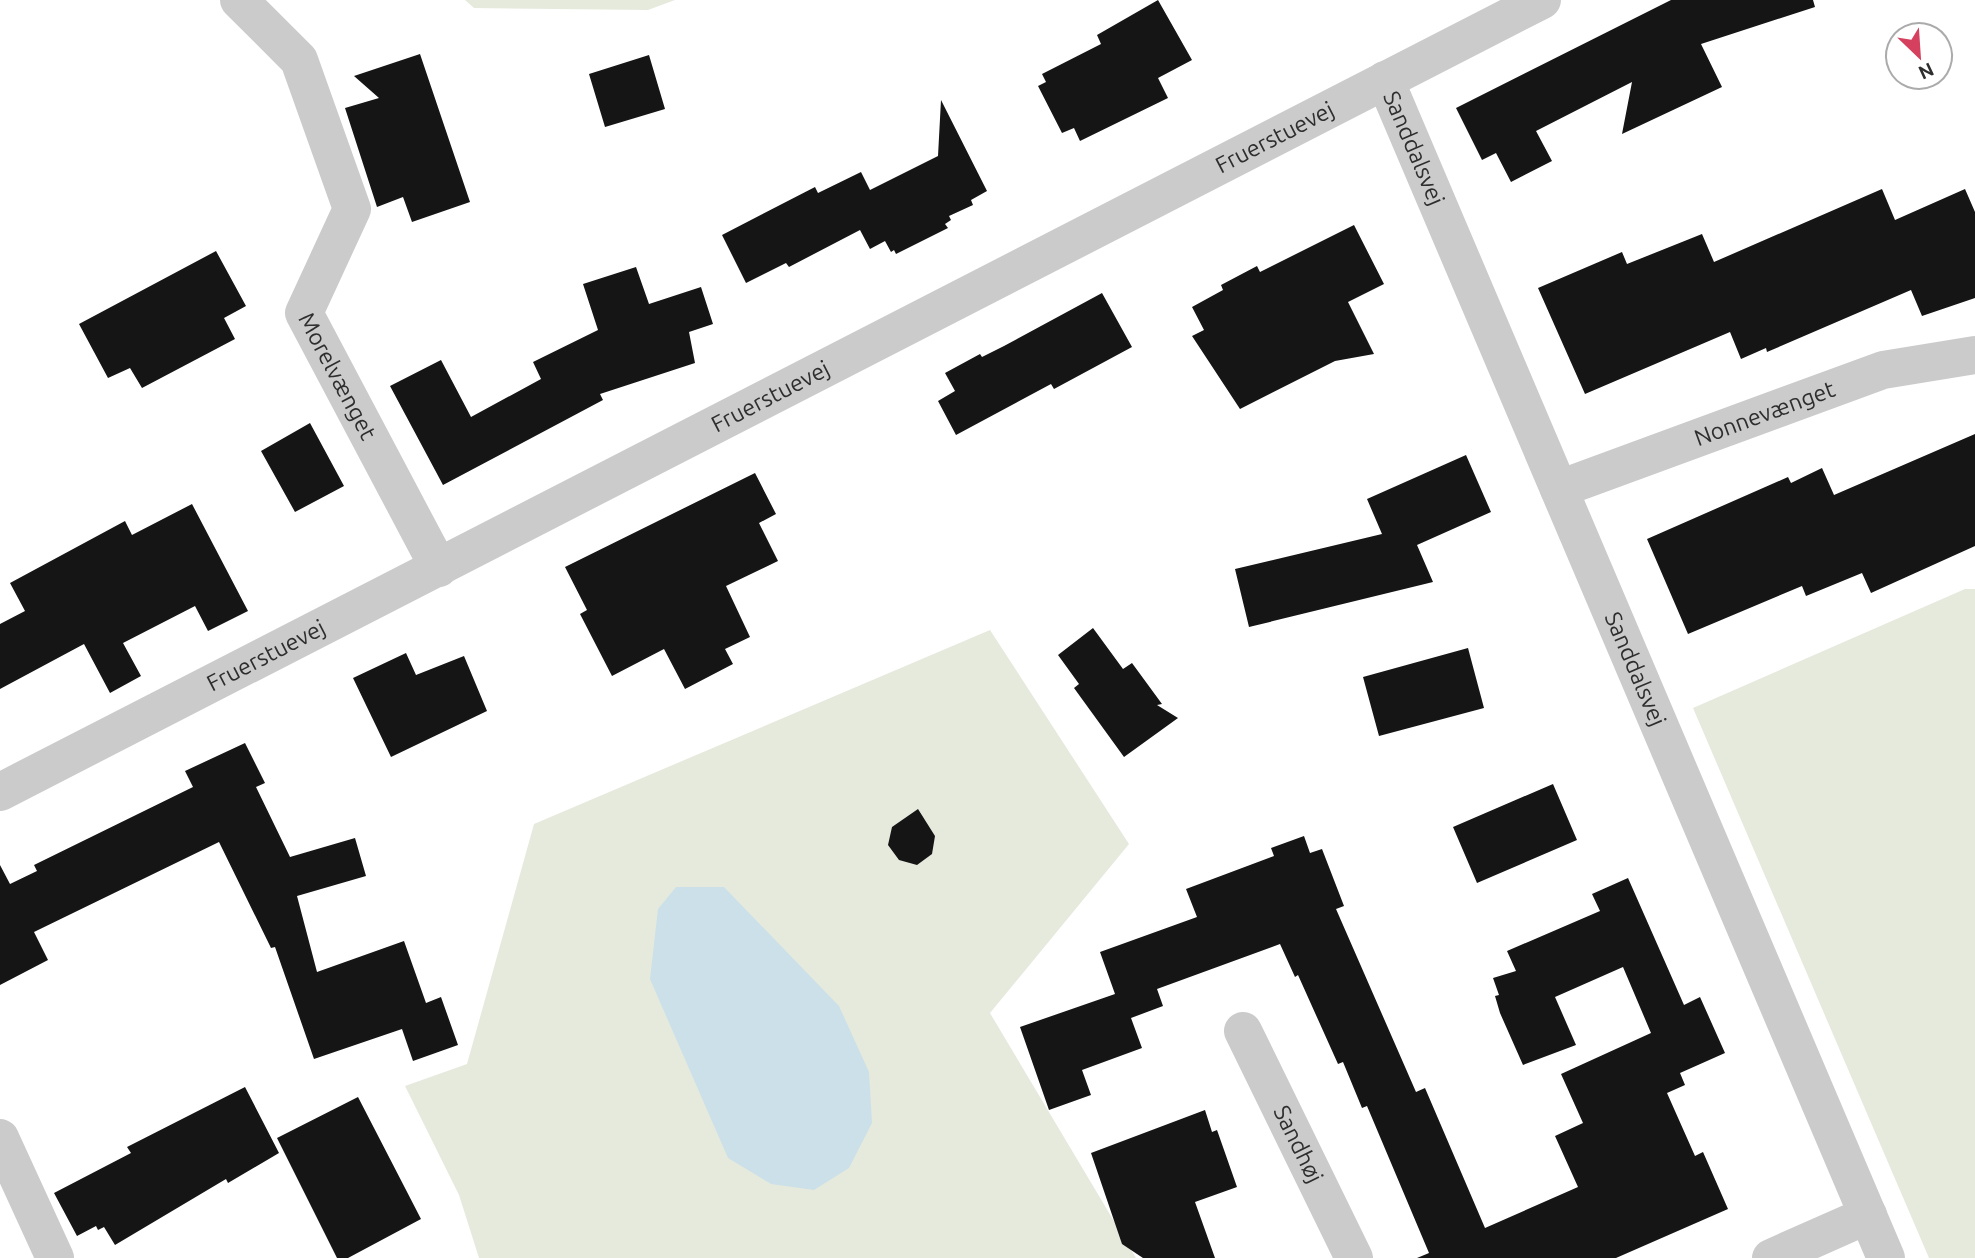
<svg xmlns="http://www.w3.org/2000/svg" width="1975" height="1258" font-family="Ubuntu,sans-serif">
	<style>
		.green { fill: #e6eadd }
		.water { fill: #cbe0e8 }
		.building { fill: #151515 }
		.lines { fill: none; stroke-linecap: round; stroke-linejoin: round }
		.minor { stroke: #cbcbcb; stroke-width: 38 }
		.labels { text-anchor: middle; stroke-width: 7; stroke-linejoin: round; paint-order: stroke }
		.street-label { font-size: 23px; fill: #2e2e2e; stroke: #fff }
	</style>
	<rect width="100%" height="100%" fill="#fff"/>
	<path class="green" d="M465,0H675L648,10L474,8Z
		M1965,589H1975V1258H1929L1693,708Z
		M990,630L1129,844L990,1013L1136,1258H479L459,1195L405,1086L467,1064L534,824Z"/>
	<path class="water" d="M676,887H724L839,1006L869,1072L872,1123L849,1168L814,1190L771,1184L728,1158L650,979L658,909Z"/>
	<path class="building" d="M1158,0L1192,60L1158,78L1168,98L1080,141L1074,128L1062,133L1038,86L1046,82L1042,74L1101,44L1097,35Z
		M1671,0H1813L1815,7L1701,44L1722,87L1622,134L1632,82L1536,131L1552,161L1511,182L1496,153L1482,160L1456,108Z
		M420,54L470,202L412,222L403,197L377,207L345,108L379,98L354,76Z
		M649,55L665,109L605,127L589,74Z
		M941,100L987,191L971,200L973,205L949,216L951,220L945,224L948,228L896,254L894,250L891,252L885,241L870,249L860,230L789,267L786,263L746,283L722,235L815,187L818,193L861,172L870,190L938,156Z
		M1882,189L1895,220L1965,189L1975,212V298L1922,316L1911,290L1767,352L1766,348L1741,359L1730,332L1585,394L1538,288L1622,252L1627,264L1702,234L1714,262Z
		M1354,225L1384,284L1348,302L1374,354L1335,361L1240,409L1192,336L1204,330L1192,307L1223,290L1221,285L1257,266L1260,272Z
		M216,251L246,306L224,318L235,339L142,388L130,368L108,378L79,324Z
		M636,267L649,304L701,287L713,324L689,332L695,363L600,394L603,400L443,485L390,386L441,360L471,417L541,379L533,362L598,330L583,284Z
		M1102,293L1132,347L1054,389L1051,384L956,435L938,401L955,391L945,373L980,354L982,357L1004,346Z
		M310,423L344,486L295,512L261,451Z
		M1975,434V546L1871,593L1862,573L1806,596L1802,586L1688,634L1647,539L1788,477L1791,483L1822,468L1834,495Z
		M1466,455L1491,512L1417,545L1433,582L1249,627L1235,569L1382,534L1367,499Z
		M755,473L776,514L759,523L778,561L726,586L750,637L725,649L733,664L685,689L664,649L612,676L580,614L587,610L565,567Z
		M192,504L248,611L208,631L195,606L123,643L141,676L110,693L84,644L0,689V624L25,611L10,583L125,521L132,535Z
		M1093,628L1123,669L1132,663L1162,704L1157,705L1178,718L1124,757L1074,688L1079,684L1058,655Z
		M1468,648L1484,708L1379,736L1363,677Z
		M406,653L416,675L464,656L487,711L391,757L353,678Z
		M245,743L265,783L256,787L290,857L355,838L366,876L297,896L317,972L404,941L426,1003L441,997L458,1045L413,1061L402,1029L314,1059L275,947L271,948L219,842L34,932L48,960L0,985V865L10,884L37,871L34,865L193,787L185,771Z
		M1553,784L1577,840L1477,883L1453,827Z
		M918,809L935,836L932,854L917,865L899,860L888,845L892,827Z
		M1304,836L1310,853L1322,849L1344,906L1336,909L1416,1092L1425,1088L1485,1228L1578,1187L1555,1136L1583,1123L1561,1074L1651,1033L1623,967L1555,997L1576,1045L1523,1065L1500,1013L1495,996L1499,995L1493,978L1516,971L1507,951L1600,911L1592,894L1628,878L1684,1005L1700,997L1725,1053L1680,1073L1685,1085L1667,1093L1695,1156L1703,1152L1728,1209L1616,1258H1417L1429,1253L1367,1106L1362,1108L1343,1062L1338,1064L1298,975L1295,977L1280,944L1157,989L1163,1006L1131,1018L1142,1048L1082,1070L1091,1095L1049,1110L1020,1027L1115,994L1100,952L1197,917L1186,889L1274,856L1271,848Z
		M245,1087L279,1153L228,1183L226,1179L115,1245L104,1227L98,1230L96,1226L77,1236L54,1193L131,1153L127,1147Z
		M358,1097L421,1219L348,1258H337L277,1138Z
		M1205,1110L1212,1132L1217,1130L1237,1187L1195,1202L1215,1258H1143L1122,1244L1091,1153Z"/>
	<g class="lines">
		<g class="minor">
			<path id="s1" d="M239,0L299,60L352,209L304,313L439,568"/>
			<path id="s2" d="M1385,80L1886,1258"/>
			<path id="s3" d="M1559,489L1883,370L1975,355"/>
			<path id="s4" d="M0,792L1542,0"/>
			<path id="s5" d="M1243,1031L1354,1258"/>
			<path d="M0,1138L55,1258"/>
			<path d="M1771,1258L1868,1215"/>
		</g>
	</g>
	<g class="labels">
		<g class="street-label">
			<text dy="8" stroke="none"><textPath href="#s4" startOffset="1433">Fruerstuevej</textPath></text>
			<text dy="8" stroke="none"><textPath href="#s2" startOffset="74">Sanddalsvej</textPath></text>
			<text dy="8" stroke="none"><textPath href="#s1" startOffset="429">Morelvænget</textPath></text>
			<text dy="8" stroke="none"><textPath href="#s4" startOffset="866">Fruerstuevej</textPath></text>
			<text dy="8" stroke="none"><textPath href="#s3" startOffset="219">Nonnevænget</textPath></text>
			<text dy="8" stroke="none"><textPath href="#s4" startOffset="299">Fruerstuevej</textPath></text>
			<text dy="8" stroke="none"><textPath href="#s2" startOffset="640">Sanddalsvej</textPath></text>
			<text dy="8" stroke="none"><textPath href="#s5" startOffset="126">Sandhøj</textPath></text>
		</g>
	</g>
	<g transform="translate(1919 56) rotate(155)"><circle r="33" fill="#ffffff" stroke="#ababab" stroke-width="2"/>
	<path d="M0-5L12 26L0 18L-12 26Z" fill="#d4405e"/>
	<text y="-10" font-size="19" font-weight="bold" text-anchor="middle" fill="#2e2e2e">N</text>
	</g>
</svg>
